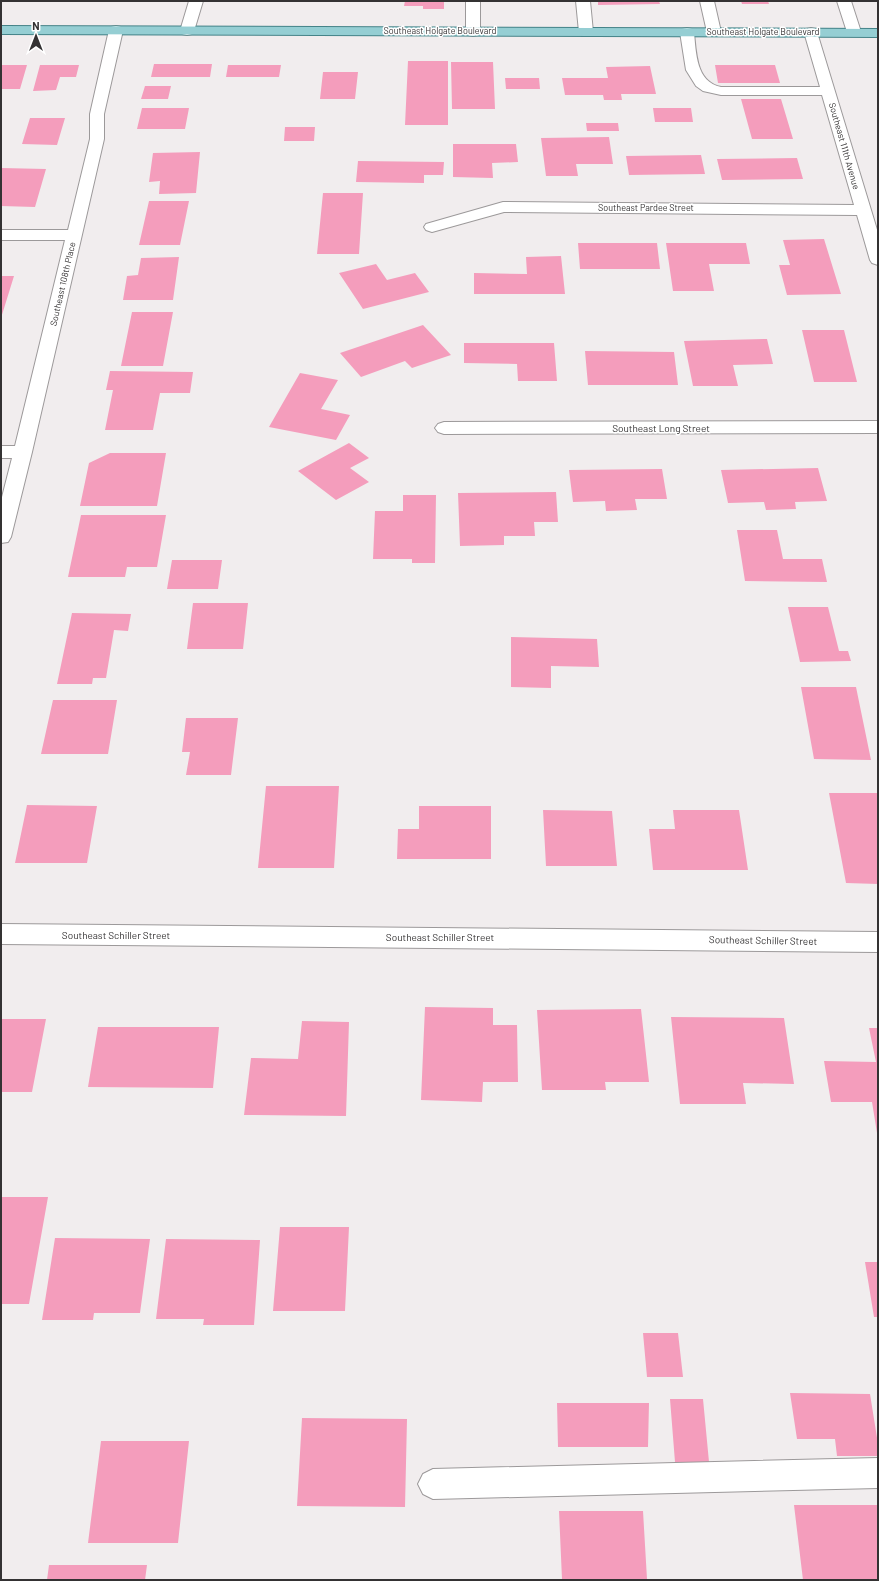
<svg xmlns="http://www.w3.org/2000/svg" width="879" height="1581" font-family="Barlow,sans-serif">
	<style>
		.building { fill: #f49dbc }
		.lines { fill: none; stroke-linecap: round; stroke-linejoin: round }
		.minor-casing { stroke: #9c999a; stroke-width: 2 }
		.major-casing { stroke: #458388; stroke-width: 2 }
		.minor { fill: #fff; fill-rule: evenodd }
		.major { fill: #95ced3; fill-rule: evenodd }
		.labels { text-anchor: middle; stroke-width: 3; stroke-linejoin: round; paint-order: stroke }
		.far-street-label { font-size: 9px; fill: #343233; stroke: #fff }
		.street-label { font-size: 10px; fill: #343233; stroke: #fff }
	</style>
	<rect width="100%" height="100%" fill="#f1edee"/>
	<path class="building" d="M405,1H444V9H423V6H404Z
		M598,1H659L660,4L598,5Z
		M741,1H768L769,4H742Z
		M408,61H448V125H405Z
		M451,62H493L495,109H452Z
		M154,64H212L210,77H151Z
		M1,65H27L20,89H1Z
		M40,65H79L76,77H60L56,90L33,91Z
		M228,65H281L279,77H226Z
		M715,65H775L780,83H718Z
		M650,66L656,94H621L622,100H604L603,95H565L562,78H608L606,67Z
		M323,72H358L355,99H320Z
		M505,78H539L540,89H506Z
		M145,86H171L168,99H141Z
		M741,99H781L793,139H752Z
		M142,108H189L185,129H137Z
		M653,108H691L693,122H655Z
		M30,118H65L57,145L22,144Z
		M586,123H618L619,131H587Z
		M285,127H315L314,141H284Z
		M609,137L613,164H576L578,176H546L541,138Z
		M453,144H516L518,162L492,163L493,178L453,177Z
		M200,152L196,193L159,194L160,181L149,182L153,153Z
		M701,155L705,174L629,175L626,156Z
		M797,158L803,179L722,180L717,159Z
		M358,161L444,162L443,175H424V183L356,182Z
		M1,168L46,169L35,207L1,206Z
		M323,193H363L359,254H317Z
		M149,201H189L180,245H139Z
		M824,239L841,294L787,295L779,265H790L783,240Z
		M578,243H657L660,269H580Z
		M666,243H746L750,264H709L714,291H673Z
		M561,256L565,294H474V273L527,274L526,257Z
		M179,257L173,300H123L127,276L138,275L141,258Z
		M376,264L387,280L415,273L429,292L363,309L339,273Z
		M1,276H14L1,318Z
		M132,312H173L163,366H121Z
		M423,325L451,355L412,368L405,361L361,377L340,353Z
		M802,330H844L857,382H814Z
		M767,339L773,364L733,365L738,386H693L684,341Z
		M464,343H554L557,381H518L517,364L464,363Z
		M585,351L674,352L678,385H588Z
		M110,371L193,372L190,393H160L153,430H105L113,390H106Z
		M300,373L338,380L321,409L350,415L336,440L269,427Z
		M349,443L369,458L350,468L369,482L336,500L298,471Z
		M110,453H166L157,506H80L89,463Z
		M818,468L827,501L795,502L796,509L766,510L764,502L728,503L721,470Z
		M662,469L667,499H635L637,510L606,511L605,501L573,502L569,470Z
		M556,492L558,522H534L535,536H504V545L460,546L458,493Z
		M403,495H436L435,563H412V559H373L375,511H403Z
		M81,515H166L157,567H127L125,577H68Z
		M737,530H777L783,559H822L827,582L745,581Z
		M172,560H222L218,589H167Z
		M193,603H248L243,649H187Z
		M788,607H828L839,651H848L851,661L800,662Z
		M72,613L131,614L128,631L114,630L106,678H93L92,684H57Z
		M511,637L597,639L599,667L551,666V688L511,687Z
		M801,687H856L871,760L814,759Z
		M53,700H117L108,754H41Z
		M186,718H238L231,775H186L190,752H182Z
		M266,786H339L334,868H258Z
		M829,793H878V884L846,883Z
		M27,805L97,806L87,863H15Z
		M419,806H491V859H397L398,829H419Z
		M543,810L612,811L617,866H546Z
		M673,810H739L748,870H653L649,829H675Z
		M425,1007L493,1008V1025H517L518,1082H483L482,1102L421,1100Z
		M641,1009L649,1082H605L606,1090H542L537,1010Z
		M671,1017L784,1018L794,1084L743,1083L746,1104H680Z
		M1,1019H46L32,1092H1Z
		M302,1021L349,1022L346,1116L244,1115L251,1058L298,1059Z
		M98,1027H219L213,1088L88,1087Z
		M869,1028H878L877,1133L872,1102H831L824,1061L876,1062Z
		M1,1197H48L29,1304H1Z
		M280,1227H349L345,1311H273Z
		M55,1238L150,1239L140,1313H94L93,1320H42Z
		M166,1239L260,1240L254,1325H203L204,1319H156Z
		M865,1262H878V1317H874Z
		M643,1333H678L683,1377H647Z
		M790,1393L870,1394L878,1444V1456H837L835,1439H797Z
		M670,1399H703L709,1462H675Z
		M557,1403H649L648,1447H558Z
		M302,1418L407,1419L405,1507L297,1506Z
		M101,1441H189L178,1543H88Z
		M794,1505H877L878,1580H803Z
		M559,1511H643L647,1579H562Z
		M49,1565H147L145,1580H47Z"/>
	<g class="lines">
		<g class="minor-casing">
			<path id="minor" d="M189,1H203L194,31L192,34L187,35L182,34L180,31Z
				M466,1H480V32L478,35L473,36L468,35L466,32Z
				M576,1H590L593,32L591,35L586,36L581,35L579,32Z
				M700,1H714L721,32L719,35L714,36L709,35L707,32Z
				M837,1H851L861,32L859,35L854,36L849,35L847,32Z
				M116,26L121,27L123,30L104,114V139L32,452L11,537L8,542L1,543V501L12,458H1V446H15L65,240H1V230H68L90,139V114L109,30L111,27Z
				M687,28L692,29L694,32C696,53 696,82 721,87H820L804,32L806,29L811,28L816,29L878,233V265L872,263L870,260L857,215L504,212L432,232L426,230L424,227L426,224L503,202L854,205L822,95H721L703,91L696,86L686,70L680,32L682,29Z
				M878,421V433L444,434L438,432L435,428L438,424L444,422Z
				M1,924L878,932V952L1,944Z
				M878,1458V1488L433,1499L423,1494L418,1484L423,1474L433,1469Z"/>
		</g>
		<g class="major-casing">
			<path id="major" d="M1,26L878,29V37L1,34Z"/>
		</g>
		<use href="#minor" class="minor"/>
		<use href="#major" class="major"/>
	</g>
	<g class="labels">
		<g class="far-street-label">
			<text x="440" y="34">Southeast Holgate Boulevard</text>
			<text x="763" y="35">Southeast Holgate Boulevard</text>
			<text transform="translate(844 146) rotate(74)" y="3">Southeast 111th Avenue</text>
			<text x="646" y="211">Southeast Pardee Street</text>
			<text transform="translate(63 284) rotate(-77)" y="3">Southeast 108th Place</text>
		</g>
		<g class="street-label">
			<text x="661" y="432">Southeast Long Street</text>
			<text x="116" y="939">Southeast Schiller Street</text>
			<text x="440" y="941">Southeast Schiller Street</text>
			<text transform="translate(763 940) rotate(1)" y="4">Southeast Schiller Street</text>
		</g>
	</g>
	<rect width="879" height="1581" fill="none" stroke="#343233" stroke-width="4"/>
	<g transform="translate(36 36)" stroke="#ffffff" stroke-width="3" paint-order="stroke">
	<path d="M0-3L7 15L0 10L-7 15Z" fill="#343233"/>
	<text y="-6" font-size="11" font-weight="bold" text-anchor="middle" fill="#343233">N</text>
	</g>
</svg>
